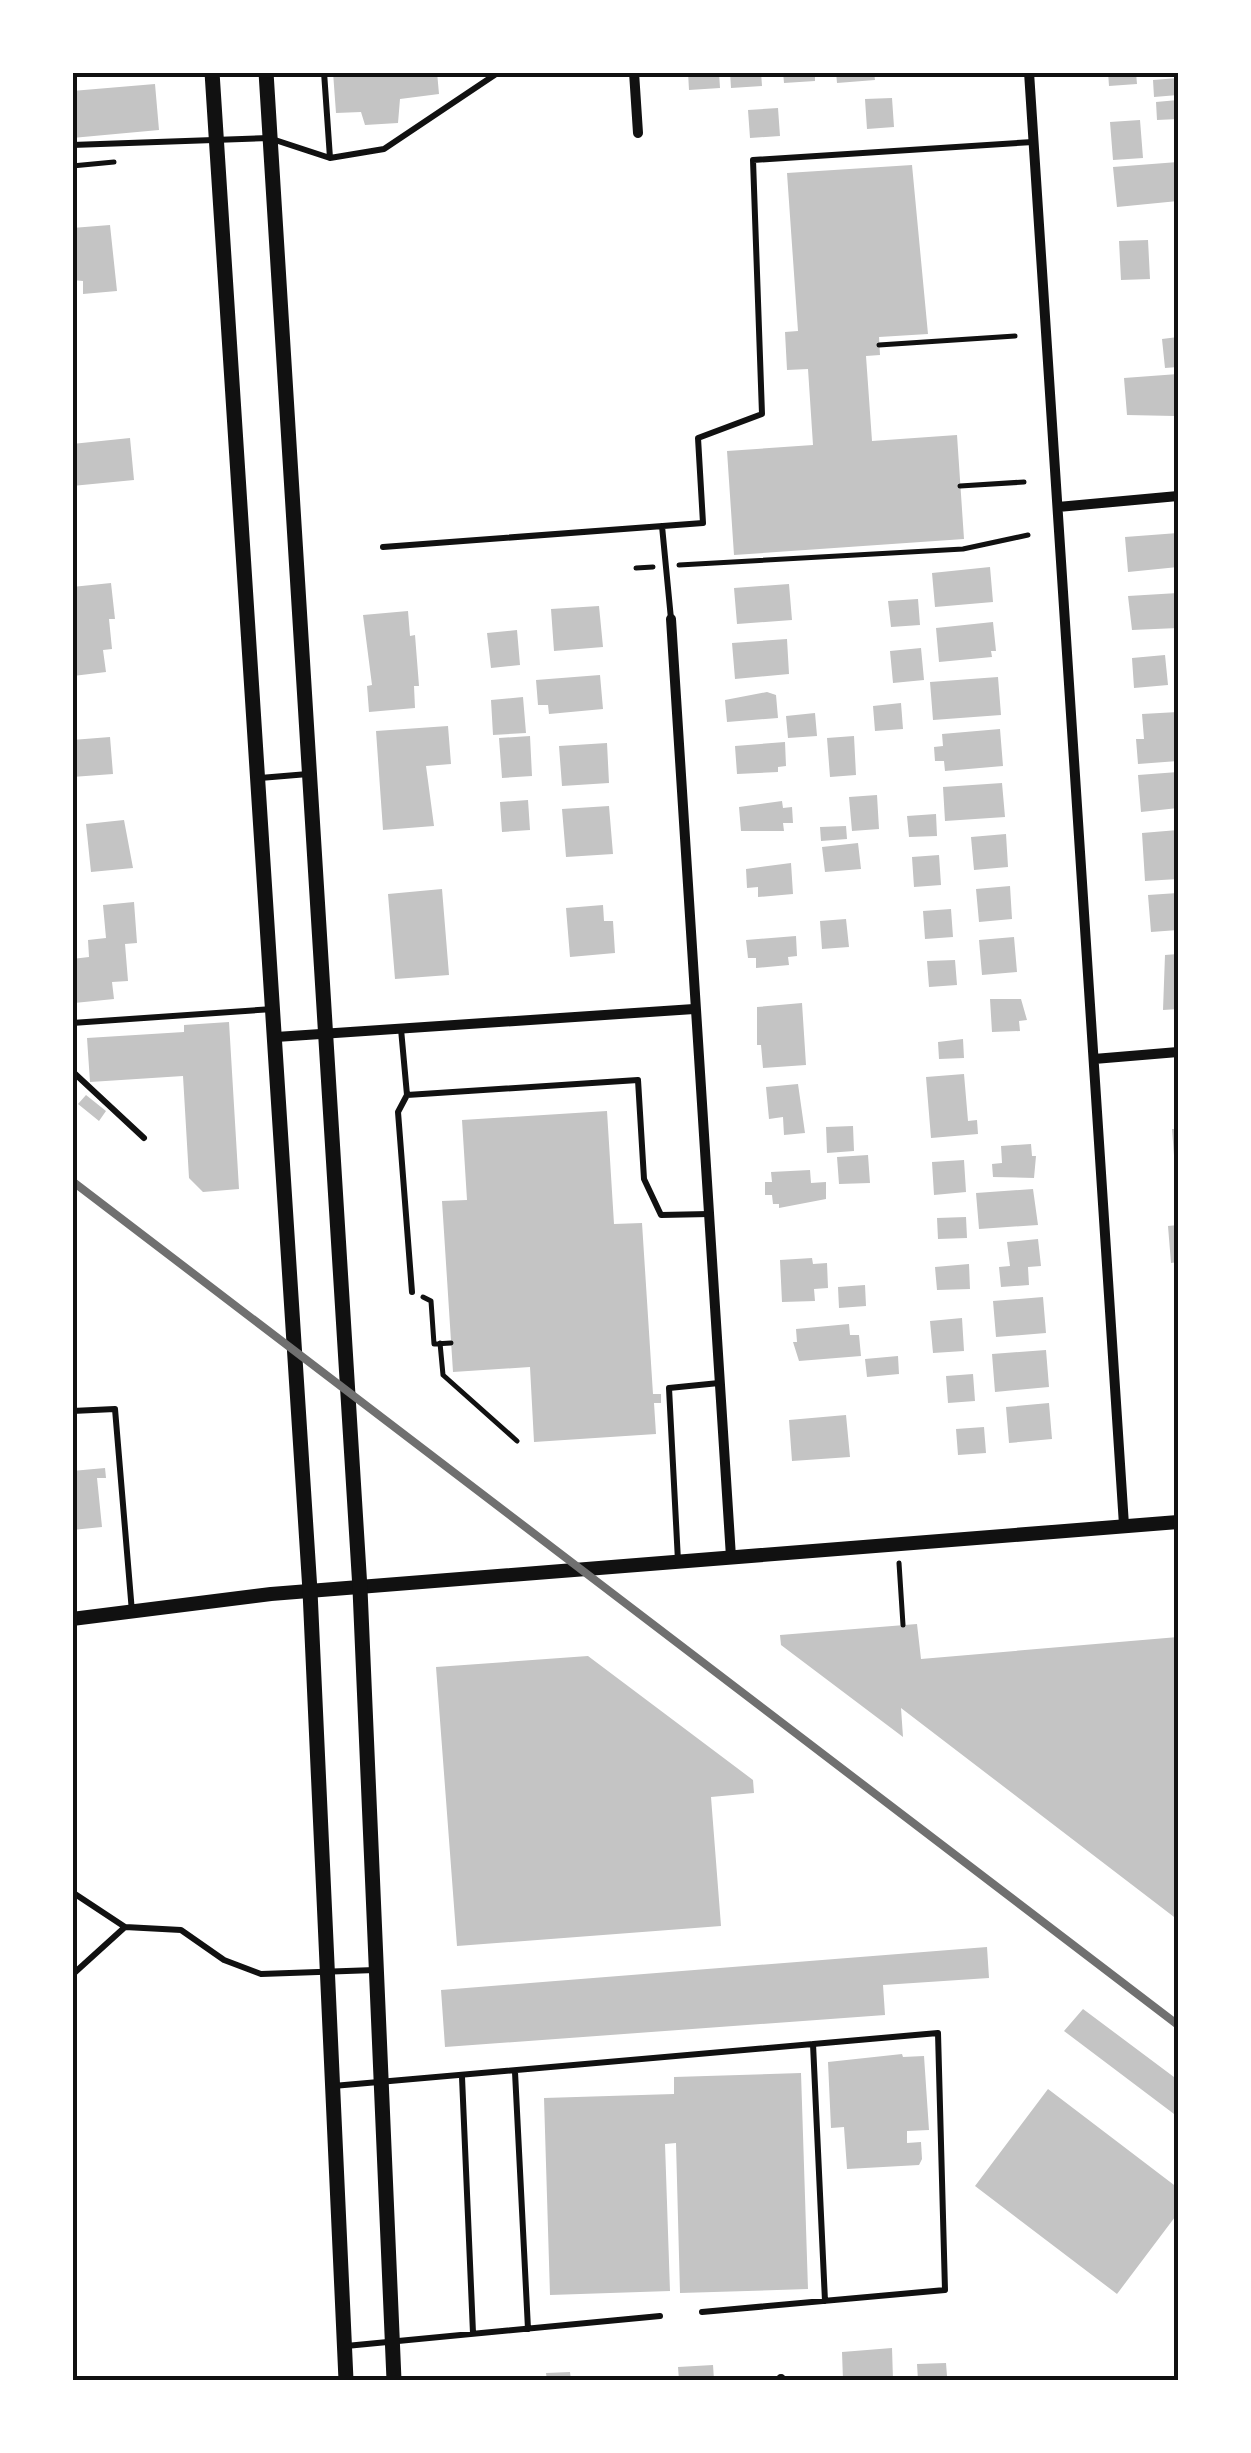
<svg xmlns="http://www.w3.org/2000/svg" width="1251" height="2453" font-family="'PT Sans',sans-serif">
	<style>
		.building { fill: #c4c4c4 }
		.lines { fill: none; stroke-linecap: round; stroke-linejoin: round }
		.path { stroke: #111; stroke-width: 5 }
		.service { stroke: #111; stroke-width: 6 }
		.minor { stroke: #111; stroke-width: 10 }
		.tertiary { stroke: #111; stroke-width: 14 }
		.secondary { stroke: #111; stroke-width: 15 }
		.rail { stroke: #707070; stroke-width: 8 }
		.neatline { fill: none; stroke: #111; stroke-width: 4 }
	</style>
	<rect width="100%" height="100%" fill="#fff"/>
	<path class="building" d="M333,72H437L439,94L400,99L398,123L365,125L361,112L336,113Z
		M688,72H719L720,88L689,90Z
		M730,72H761L762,86L731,88Z
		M783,72H815V81L784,83Z
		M836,72H874L875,80L837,83Z
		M1108,72H1136L1137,84L1109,86Z
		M1178,78V95L1154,97L1153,80Z
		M155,84L159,130L72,138V91Z
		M892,98L894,127L867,129L865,99Z
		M1178,100V119L1157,120L1156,102Z
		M778,108L780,136L750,138L748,110Z
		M1140,120L1143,158L1113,160L1110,122Z
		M1178,162V201L1117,207L1113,167Z
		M912,165L928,334L879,337L880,355L866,356L872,441L957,435L964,539L734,555L727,451L813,445L808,369L787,370L785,332L798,331L787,173Z
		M110,225L117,291L83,294V281L72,280V228Z
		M1148,240L1150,279L1121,280L1119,241Z
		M1178,337V367L1165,368L1162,339Z
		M1178,374L1175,416L1127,415L1124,378Z
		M130,438L134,480L72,486V444Z
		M1178,533V567L1128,572L1125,537Z
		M990,567L993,602L935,607L932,573Z
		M111,583L115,619H109L112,649L103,650L106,672L73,676L72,587Z
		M789,584L792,620L737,624L734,588Z
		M1178,593V628L1132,630L1128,596Z
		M918,599L920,625L891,627L888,601Z
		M599,606L603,647L554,651L551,609Z
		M408,611L410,636L415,635L419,686H414L415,708L369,712L367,686L372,685L363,615Z
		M993,622L996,651H991L992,657L939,662L936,628Z
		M517,630L520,665L491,668L487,633Z
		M787,639L789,674L735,679L732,643Z
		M921,648L924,680L893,683L890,651Z
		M1165,655L1168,685L1134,688L1132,658Z
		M600,675L603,709L549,714L548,705H538L536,680Z
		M998,677L1001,715L933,720L930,682Z
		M767,692L776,695L778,718L727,722L725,700Z
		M523,697L526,733L493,735L491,700Z
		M901,703L903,729L875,731L873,706Z
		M1178,712V761L1138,764L1136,739H1144L1142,714Z
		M815,713L817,736L788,738L786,716Z
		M448,726L451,764L426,766L434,826L383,830L376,731Z
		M1000,729L1003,766L945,771L944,761H935L934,747L943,746L942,734Z
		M530,736L532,776L502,778L499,738Z
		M854,736L856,775L830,777L827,738Z
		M110,737L113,774L72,777V740Z
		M785,742L786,766L778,767V772L737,774L735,746Z
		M607,743L609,783L562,786L559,746Z
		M1178,772V808L1141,812L1138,775Z
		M1002,783L1005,817L945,821L943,787Z
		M877,795L879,829L852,831L849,797Z
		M528,800L530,830L502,832L500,802Z
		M782,801L783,808L792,807L793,823H783L784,831H741L739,807Z
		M609,806L613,854L566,857L562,809Z
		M936,814L937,836L909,837L907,816Z
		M124,820L133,868L91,872L86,824Z
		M846,826L847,839L821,841L820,827Z
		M1178,830V879L1145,881L1142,833Z
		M1006,834L1008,867L974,870L971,837Z
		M858,843L861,869L825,872L822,847Z
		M939,855L941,885L914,887L912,857Z
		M791,863L793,894L758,897V887L747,888L746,869Z
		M1010,886L1012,919L979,922L976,889Z
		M442,889L449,975L395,979L388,894Z
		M1178,893V930L1151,932L1148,895Z
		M134,902L137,943L125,944L128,981L112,982L114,999L74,1003L72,959L89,957L88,940L106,938L103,905Z
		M603,905L604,921H613L615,953L570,957L566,908Z
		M951,909L953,937L925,939L923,911Z
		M846,919L849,947L822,949L820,921Z
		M796,936L797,956L788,957L789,965L756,968V958H748L746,940Z
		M1014,937L1017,972L982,975L979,940Z
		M1178,954V1009L1163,1010L1165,955Z
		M955,960L957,985L929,987L927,961Z
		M990,999H1021L1027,1020L1019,1021L1020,1031L992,1032Z
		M802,1003L806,1065L763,1068L761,1045H757V1007Z
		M229,1022L239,1189L203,1192L189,1178L183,1076L90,1082L87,1038L184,1032V1025Z
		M963,1039L964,1058L939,1059L938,1042Z
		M964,1074L968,1121L977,1120L978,1134L931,1138L926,1077Z
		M798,1084L805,1133L784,1135L783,1117L769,1119L766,1087Z
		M86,1095L106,1111L99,1121L78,1104Z
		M607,1111L614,1224L642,1223L653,1394H661V1403H654L656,1434L534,1442L530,1367L453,1372L442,1201L467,1200L462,1120Z
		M853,1126L854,1151L827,1153L826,1127Z
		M1172,1129H1178V1169H1175Z
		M1031,1144L1032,1156H1036L1034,1178L993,1177L992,1164L1002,1163L1001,1146Z
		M868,1155L870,1183L839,1184L837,1157Z
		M964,1160L966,1192L934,1195L932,1162Z
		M810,1170L811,1183L826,1182V1199L779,1208V1204H773L772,1195H765V1182H772L771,1172Z
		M1033,1189L1038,1225L979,1229L976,1193Z
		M966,1217L967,1238L938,1239L937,1218Z
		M1178,1225V1262L1171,1263L1168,1226Z
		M1038,1239L1041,1266L1028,1267L1029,1285L1001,1287L999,1267L1010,1266L1007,1242Z
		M812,1258L813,1264L827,1263L828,1288L814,1289L815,1301L782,1302L780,1260Z
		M969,1264L970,1289L937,1290L935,1267Z
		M865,1285L866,1306L839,1308L838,1287Z
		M1043,1297L1046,1333L996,1337L993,1301Z
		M962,1318L964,1351L933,1353L930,1321Z
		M849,1324L850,1335H859L861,1356L799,1361L793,1342H797L796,1329Z
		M1046,1350L1049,1387L995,1392L992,1354Z
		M898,1356L899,1374L867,1377L865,1359Z
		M973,1374L975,1401L948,1403L946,1376Z
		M1049,1403L1052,1439L1009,1443L1006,1407Z
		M846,1415L850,1457L792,1461L789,1420Z
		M984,1427L986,1453L958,1455L956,1429Z
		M105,1468L106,1478H97L102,1527L72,1530V1471Z
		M917,1624L921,1659L1178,1637V1920L901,1708L903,1737L781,1645L780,1635Z
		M588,1656L753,1780L754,1793L711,1797L721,1926L457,1946L436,1667Z
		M987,1947L989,1978L883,1985L885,2015L445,2047L441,1990Z
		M1083,2009L1178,2080V2117L1064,2031Z
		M902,2054L903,2057L924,2056L929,2130L907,2131V2143L921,2142L922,2159L919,2165L847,2169L844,2127L831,2128L828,2062Z
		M801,2073L808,2289L680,2293L676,2143L665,2144L670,2291L550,2295L544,2098L674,2094V2077Z
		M1048,2089L1178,2188V2213L1117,2294L975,2186Z
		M892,2348L893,2380H843L842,2352Z
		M946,2363L947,2376H959V2380H918L917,2364Z
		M713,2365L714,2380H679L678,2367Z
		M570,2372L571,2380H547L546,2373Z"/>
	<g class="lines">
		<path class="path" d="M72,166L114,162
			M879,345L1015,336
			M960,486L1024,482
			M679,565L963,549L1028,535
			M636,568L653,567
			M423,1297L431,1301L434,1344L451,1343
			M440,1343L443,1375L517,1441
			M899,1563L903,1625"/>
		<path class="service" d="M324,72L330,158
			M72,145L269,138L330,158L384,149L499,72
			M662,526L671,619
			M383,547L703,523L698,438L762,414L753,160L1033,142
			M260,778L308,774
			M72,1023L273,1009
			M401,1029L407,1095L638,1080L644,1179L661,1215L709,1214
			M72,1071L144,1138
			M407,1095L398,1112L412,1292
			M72,1411L115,1409L132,1612
			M678,1561L669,1388L719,1383
			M72,1892L125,1927L181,1930L224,1960L261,1974L375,1970
			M72,1975L125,1927
			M813,2044L825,2301
			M515,2072L528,2329
			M462,2077L473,2333
			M333,2086L938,2033L945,2290L702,2312
			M346,2346L660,2316"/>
		<path class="minor" d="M634,72L638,133
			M1029,72L1124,1525
			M1058,507L1178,496
			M671,619L731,1557
			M276,1037L694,1009
			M1094,1059L1178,1052
			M781,2379V2380"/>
		<path class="tertiary" d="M72,1619L271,1594L1178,1522"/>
		<path class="secondary" d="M212,72L310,1591L346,2380
			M266,72L360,1589L394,2380"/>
		<path class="rail" d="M72,1181L1178,2025"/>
	</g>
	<rect width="1251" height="2453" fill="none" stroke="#ffffff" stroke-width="150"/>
	<rect x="75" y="75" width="1101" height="2303" class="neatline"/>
</svg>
